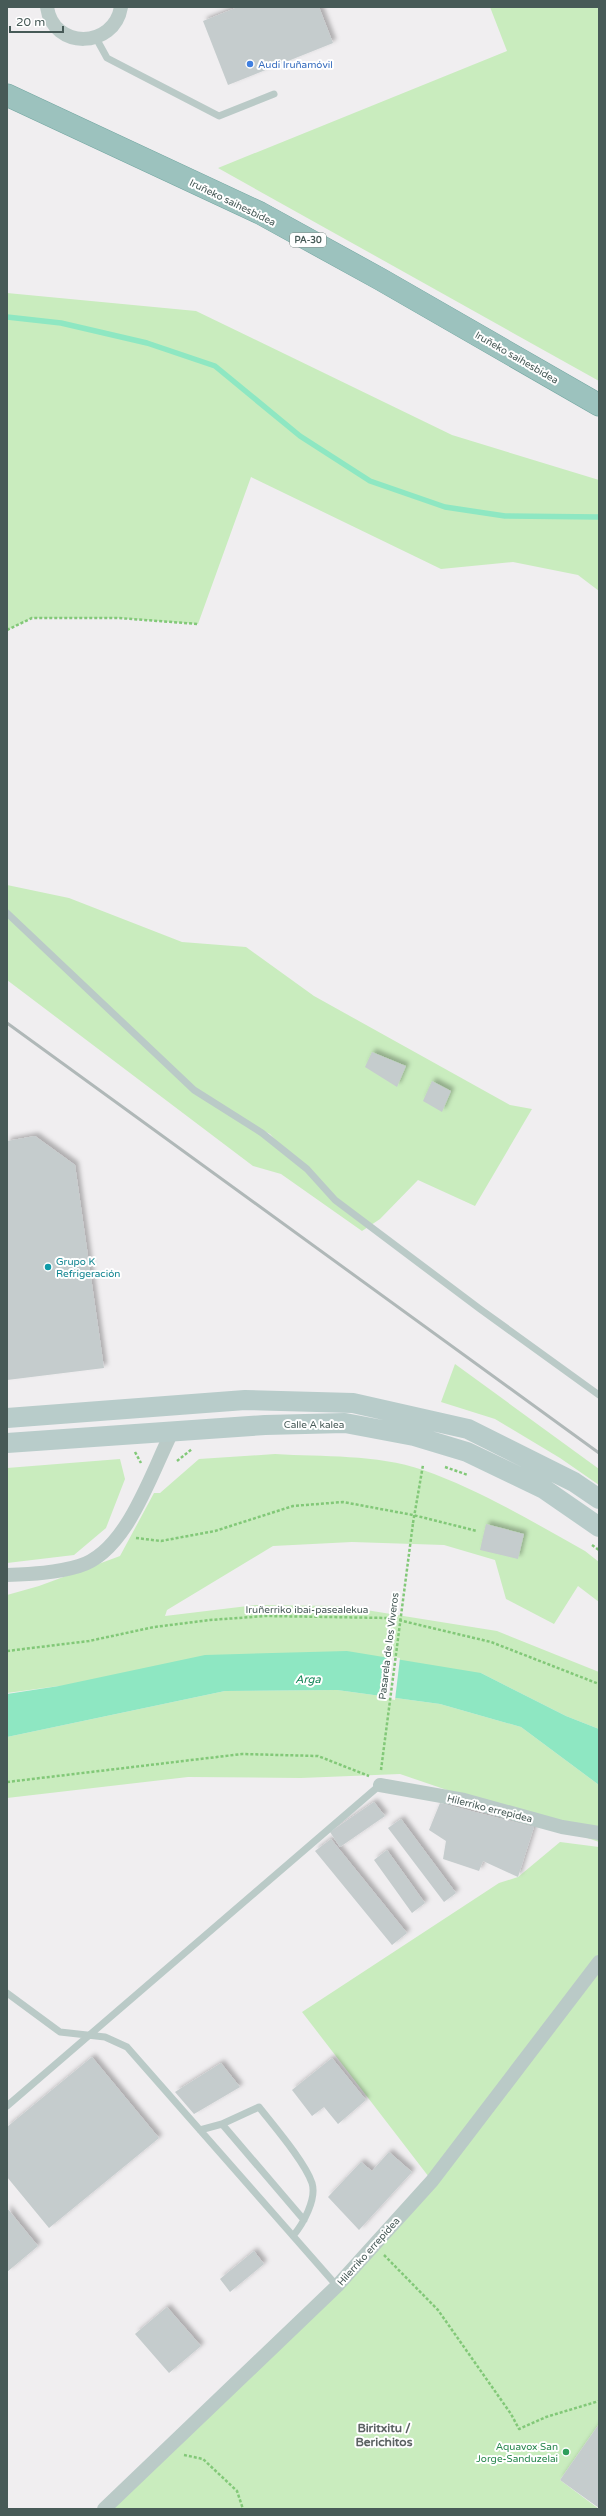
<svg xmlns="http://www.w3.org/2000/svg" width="606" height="2516" font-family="'Varela Round',sans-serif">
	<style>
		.green { fill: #c9ecbe; fill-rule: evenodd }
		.water { fill: #8ee7c2 }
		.pier { fill: #f0eef0 }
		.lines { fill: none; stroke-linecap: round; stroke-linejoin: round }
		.stream { stroke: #8ee7c2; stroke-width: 5.5 }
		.building { fill: #c5cccd; filter: url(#shadow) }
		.trunk-casing { stroke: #73a6a1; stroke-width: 23 }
		.path { stroke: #82c878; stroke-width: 2.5; stroke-dasharray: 3 2; stroke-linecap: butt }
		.service { stroke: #bacac7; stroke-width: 7 }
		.minor { stroke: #bacac7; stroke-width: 14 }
		.secondary { stroke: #b8ccca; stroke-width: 20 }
		.trunk { stroke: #9cc2be; stroke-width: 22 }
		.rail { stroke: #b0b8b8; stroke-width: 3 }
		.path-bridge { stroke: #82c878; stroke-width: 2.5; stroke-dasharray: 3 2; stroke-linecap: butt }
		.shop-dot { fill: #3f7fe0; stroke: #fff; stroke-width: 1.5 }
		.culture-dot { fill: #0f9aa8; stroke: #fff; stroke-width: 1.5 }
		.leisure-dot { fill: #2e9e5b; stroke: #fff; stroke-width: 1.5 }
		.labels { text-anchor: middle; stroke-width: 4; stroke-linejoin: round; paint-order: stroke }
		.shield { fill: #fff; stroke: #7e8c89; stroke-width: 1 }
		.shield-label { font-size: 9px; font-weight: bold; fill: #475a57 }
		.shop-label { font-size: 10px; fill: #366cbe; stroke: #fff; text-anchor: start }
		.street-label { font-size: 10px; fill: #475a57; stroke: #fff }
		.culture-label { font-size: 10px; fill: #0d838f; stroke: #fff; text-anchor: start }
		.leisure-label { font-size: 10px; fill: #27864d; stroke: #fff; text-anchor: end }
		.water-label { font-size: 11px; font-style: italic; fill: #138355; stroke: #fff }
		.quarter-label { font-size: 12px; font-weight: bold; fill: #5b6262; stroke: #fff }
	</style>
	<defs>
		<filter id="shadow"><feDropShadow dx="3.5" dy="-3.5" stdDeviation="2" flood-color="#0004"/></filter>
	</defs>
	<rect width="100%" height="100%" fill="#f0eef0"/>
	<path class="green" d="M490,7H599V381L218,168L507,51Z
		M7,293L196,311L452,435L599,480V591L578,575L513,562L441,569L251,477L198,624L119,618H32L7,630Z
		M7,885L69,898L182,942L246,947L314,996L510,1105L532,1109L475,1206L418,1180L380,1219L362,1231L281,1174L253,1166L7,980ZM243,1121L270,1134L287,1153Z
		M455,1364L599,1469V1485L560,1458L495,1419L441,1402Z
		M275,1454C323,1457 376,1454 423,1470C480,1490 533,1522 585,1551L599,1562V1602L578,1586L554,1624L506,1599L495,1560L444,1545L352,1542L273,1546L167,1610L165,1616L256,1605L341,1606L497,1631L599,1672V1729L566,1716L481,1673L59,1686L7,1693V1595L39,1586L120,1556L154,1493H160L199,1459Z
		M120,1459L125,1479L106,1528L74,1555L7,1563V1468Z
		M337,1690L440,1704L521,1727L599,1785V1842L400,1774L301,1778L188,1777L7,1798V1737L225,1691Z
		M560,1842L599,1847V2424L560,2480L599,2509H104L337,2286L432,2181L302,2012L499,1883L518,1877Z"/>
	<path class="water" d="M347,1651L481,1673L566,1716L599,1729V1785L521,1727L440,1704L337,1690L225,1691L7,1737V1694L59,1686L205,1655Z"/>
	<path class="pier" d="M389,1656L400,1658L395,1700L384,1698Z"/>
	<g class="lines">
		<path class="stream" d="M7,317L61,323L147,343L215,366L300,436L370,481L445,507L505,516L599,517"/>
	</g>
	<path class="building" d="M238,7H319L333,43L228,85L203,21Z
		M372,1052L406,1066L397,1087L365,1067Z
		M432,1081L451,1091L442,1112L423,1101Z
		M35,1136L75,1165L104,1368L7,1380V1141Z
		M486,1524L524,1534L518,1559L480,1550Z
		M374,1802L385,1816L340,1847L330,1832Z
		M440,1803L534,1827L518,1877L483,1861L479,1871L443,1859L446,1841L429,1830Z
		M401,1819L456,1893L444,1902L388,1828Z
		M331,1839L407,1933L392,1945L315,1851Z
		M387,1850L425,1903L412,1913L374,1860Z
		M92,2057L159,2138L49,2228L7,2177V2127Z
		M332,2058L366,2100L338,2124L324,2107L312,2116L292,2090Z
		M221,2063L240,2087L194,2114L175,2092Z
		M389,2152L412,2172L359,2230L328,2197L361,2162L372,2171Z
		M7,2208L38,2246L7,2272Z
		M254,2251L264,2264L230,2292L220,2279Z
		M167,2307L201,2346L169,2373L135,2334Z
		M599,2424V2508L560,2480Z"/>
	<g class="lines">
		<g class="trunk-casing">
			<path id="trunk" d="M7,95L260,213L380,279L599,405"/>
		</g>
		<path class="path" d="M7,630L32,618H119L198,624
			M135,1452L141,1463
			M177,1461L192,1449
			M445,1467L468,1475
			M413,1523L423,1465
			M136,1538L161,1541L215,1531L293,1506L343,1502L413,1515L477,1531
			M592,1545L599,1550
			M7,1651L89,1641L154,1627L210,1620L266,1616L390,1618L491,1642L599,1684
			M7,1782L242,1754L318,1756L369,1776
			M384,2255L438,2310L511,2414L519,2429L546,2417L599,2401
			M184,2455L203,2459L237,2491L243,2509"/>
		<path class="service" d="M96,38L107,58L219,116L274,94
			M7,913L194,1090L262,1133L307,1169L335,1200L480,1309L599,1395
			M7,1993L60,2032L105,2037L127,2047L337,2286
			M7,2106L380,1785
			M222,2124L304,2220
			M200,2130L222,2124L259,2107C273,2125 305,2162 312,2183C317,2199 303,2224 293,2236"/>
		<path class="minor" d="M47,7C53,50 114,49 121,7
			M7,1575C32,1574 56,1573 79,1566C127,1552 151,1473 172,1432
			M380,1785L464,1800L562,1827L599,1833
			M104,2509L337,2286L432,2181L599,1962"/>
		<path class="secondary" d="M7,1418L245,1400L353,1403L468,1429L574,1482L599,1499
			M7,1443L265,1425L345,1423L414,1436L467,1452L544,1489L599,1527"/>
		<use href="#trunk" class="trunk"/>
		<path class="rail" d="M7,1023L599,1453"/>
		<path class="path-bridge" d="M381,1770L413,1523"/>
	</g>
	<circle class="shop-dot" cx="250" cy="64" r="4"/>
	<circle class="culture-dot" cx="48" cy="1267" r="4"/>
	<circle class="leisure-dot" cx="566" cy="2452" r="4"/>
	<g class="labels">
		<rect class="shield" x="290" y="233" width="36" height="14" rx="3"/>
		<g class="shield-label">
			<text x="308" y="243">PA-30</text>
		</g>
		<g class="shop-label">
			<text x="258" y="68">Audi Iruñamóvil</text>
		</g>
		<g class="street-label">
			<text transform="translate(233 202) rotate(26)" y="4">Iruñeko saihesbidea</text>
			<text transform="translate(517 357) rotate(30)" y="4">Iruñeko saihesbidea</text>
			<text x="314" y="1428">Calle A kalea</text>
			<text x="307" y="1613">Iruñerriko ibai-pasealekua</text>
			<text transform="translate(388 1646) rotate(-83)" y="4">Pasarela de los Viveros</text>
			<text transform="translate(490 1808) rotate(14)" y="4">Hilerriko errepidea</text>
			<text transform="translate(368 2251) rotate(-48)" y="4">Hilerriko errepidea</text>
		</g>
		<g class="culture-label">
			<text x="56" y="1265">Grupo K<tspan x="56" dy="12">Refrigeración</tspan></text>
		</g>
		<g class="leisure-label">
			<text x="558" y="2450">Aquavox San<tspan x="558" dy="12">Jorge-Sanduzelai</tspan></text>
		</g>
		<g class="water-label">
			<text x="308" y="1683">Arga</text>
		</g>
		<g class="quarter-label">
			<text x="384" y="2432">Biritxitu /<tspan x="384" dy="14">Berichitos</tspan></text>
		</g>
	</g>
	<rect width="606" height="2516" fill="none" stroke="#475a57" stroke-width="16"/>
	<path d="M10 26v6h53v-6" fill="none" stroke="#475a57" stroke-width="2"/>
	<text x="16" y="26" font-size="12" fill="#475a57" stroke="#ffffff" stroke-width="3" paint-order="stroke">20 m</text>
</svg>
